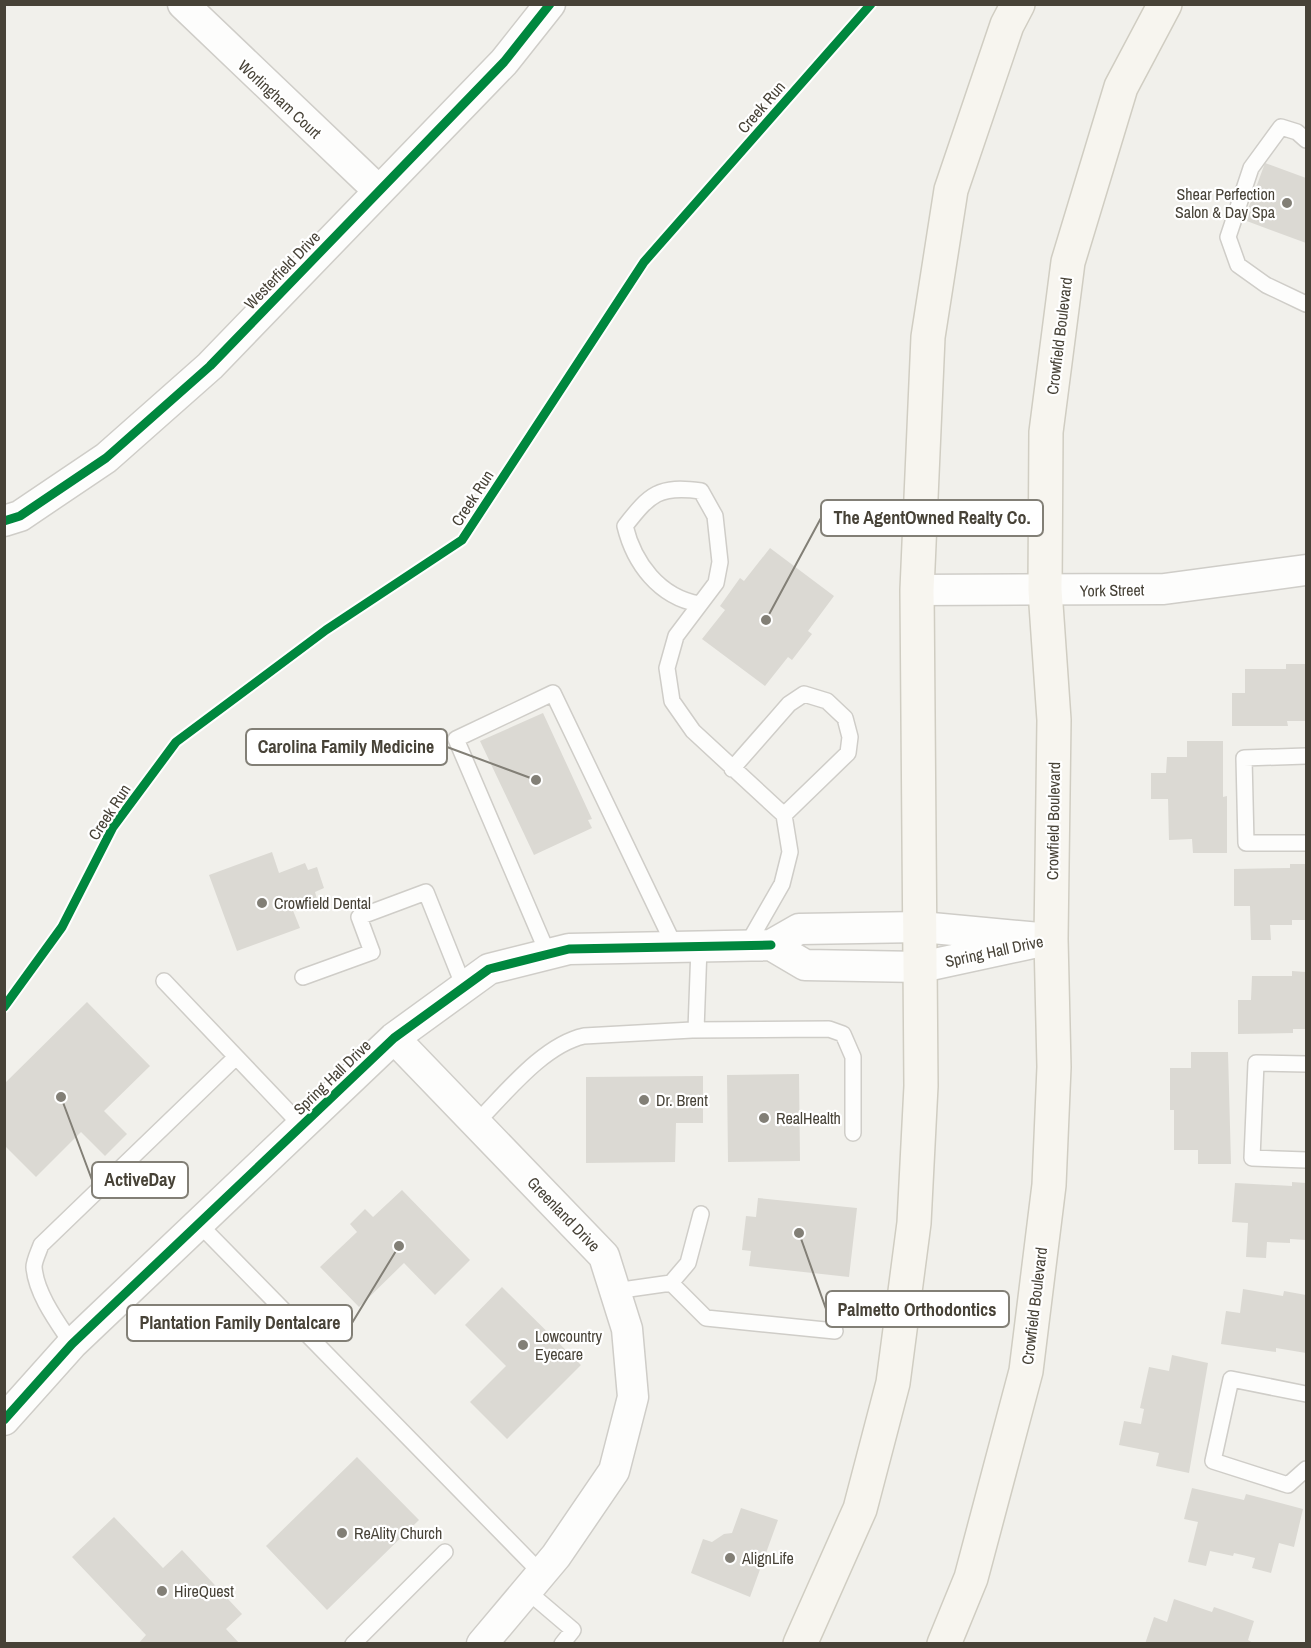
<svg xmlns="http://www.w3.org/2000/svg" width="1311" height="1648" font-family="'Archivo Narrow',sans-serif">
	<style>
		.building { fill: #dbd9d3 }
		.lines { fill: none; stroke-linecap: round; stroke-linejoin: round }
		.service-casing { stroke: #cfcdc8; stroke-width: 18 }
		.minor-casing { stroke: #cfcdc8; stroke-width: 33 }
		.secondary-casing { stroke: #d0cdc2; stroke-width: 36 }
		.service { stroke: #fdfdfc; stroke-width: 15 }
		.minor { stroke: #fdfdfc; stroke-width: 30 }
		.secondary { stroke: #f7f5ef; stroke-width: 33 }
		.cycleway-casing { stroke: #fff; stroke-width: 13 }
		.cycleway { stroke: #00873e; stroke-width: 9 }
		.poi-dot { fill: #827f76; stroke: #fff; stroke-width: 2 }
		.labels { text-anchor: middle; stroke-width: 4.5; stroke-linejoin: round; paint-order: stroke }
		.street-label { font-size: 16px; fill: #474237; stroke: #fff }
		.poi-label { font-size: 16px; fill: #474237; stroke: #fff; text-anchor: start }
		.leader { fill: none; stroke: #827f76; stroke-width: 2 }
		.callout-dot { fill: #827f76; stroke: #fff; stroke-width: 2 }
		.callout { fill: #fff; stroke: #827f76; stroke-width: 2 }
		.callout-label { font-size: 18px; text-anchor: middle; font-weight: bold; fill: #474237 }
	</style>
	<rect width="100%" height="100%" fill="#f1f0eb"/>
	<path class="building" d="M1265,163L1306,178V243L1244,220Z
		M770,548L834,596L808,631L812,634L792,660L788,657L765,686L702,639L725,610L720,606L740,578L744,581Z
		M1286,664H1306V721H1287L1288,726H1232V693H1245V669H1286Z
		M543,713L592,819L588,820L592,828L534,855L480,741Z
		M1187,741H1223V797L1227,796V853H1193L1192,839L1169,840L1168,799H1151V773H1166L1167,757H1187Z
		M272,852L279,873L305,863L308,870L317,867L324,888L315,892L317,899L292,908L300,928L237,951L209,875Z
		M1290,864H1306V920H1292V925H1270L1271,940H1251L1250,906H1234V869L1290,868Z
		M1292,971L1306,972V1029H1293V1033L1238,1034V1000H1251L1252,976H1292Z
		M87,1002L150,1066L104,1111L127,1134L105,1156L81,1132L36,1177L4,1145V1084Z
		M1191,1052H1228L1231,1164H1198V1150H1174V1110H1170V1068H1191Z
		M799,1074L800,1161L728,1162L727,1075Z
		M703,1076V1123H676L675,1162L586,1163V1077Z
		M1292,1182L1306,1183V1240L1290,1239V1243L1267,1242L1266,1258L1246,1257L1248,1223L1232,1222L1235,1183L1292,1186Z
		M402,1190L470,1260L435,1295L404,1263L359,1307L320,1267L357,1232L350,1224L365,1209L373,1217Z
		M758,1198L857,1208L849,1277L749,1266L751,1251L742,1250L746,1216L756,1217Z
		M502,1287L581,1365L507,1439L470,1402L506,1366L465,1325Z
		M1243,1289L1283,1296L1284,1291L1306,1295V1353L1276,1348V1352L1221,1344L1226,1311L1240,1313Z
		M1172,1355L1208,1363L1189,1473L1156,1466L1159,1453L1119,1445L1124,1421L1141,1424L1144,1409L1140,1408L1149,1367L1169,1371Z
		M357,1457L419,1520L327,1610L266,1546Z
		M1192,1488L1244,1500L1246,1494L1303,1509L1294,1547L1279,1543L1271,1573L1252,1568L1255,1558L1234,1553L1233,1556L1210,1551L1206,1566L1188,1562L1198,1522L1184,1519Z
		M741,1508L778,1520L750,1597L691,1573L703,1539L712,1542L724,1534L732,1533Z
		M114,1517L163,1568L182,1550L242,1614L226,1629L240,1644H138L146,1635L72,1557Z
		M1174,1599L1212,1612L1214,1607L1254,1621L1248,1640L1255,1644H1145L1154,1617L1167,1622Z"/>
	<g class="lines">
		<g class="service-casing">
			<path id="service" d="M1306,140L1297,132L1281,127L1251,168L1228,237L1238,265L1266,285L1306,304
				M699,604C659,597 634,563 625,526C650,494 659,485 701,491L715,516L720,562L716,583L676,636L667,668L672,701L693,731L784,815L790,852L782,884L747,945
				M1306,756L1244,758L1246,843H1306
				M732,769L789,704L804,694L827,701L845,718L850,737L848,753L784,815
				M548,954L456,739L553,693L675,947
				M303,977L372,952L359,917L426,892L464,987
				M164,981L302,1126
				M696,1030L699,947
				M1306,1064L1256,1063L1252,1158L1306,1160
				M476,1123C505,1094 543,1045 584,1036L692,1030L829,1029L843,1034L853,1057V1133
				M199,1224L541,1573
				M671,1283L688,1263L701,1214
				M615,1291L671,1283L706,1318L835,1331
				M72,1344C58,1323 36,1294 34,1267C34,1261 39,1251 41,1245L236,1057
				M1306,1394L1231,1379L1213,1461L1288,1485L1306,1469
				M526,1590L573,1630L562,1644
				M353,1644L445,1552"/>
		</g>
		<g class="minor-casing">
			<path id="minor" d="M183,4L379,191
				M4,521L20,516L106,458L210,366L504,62L550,4
				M917,590L1164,589L1306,570
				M921,927L1051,939L921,967L805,965L771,945L799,929Z
				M394,1038L604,1256L627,1329L633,1397L614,1471L556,1556L482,1644
				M4,1420L72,1344L394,1038L489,969L569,949L771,945"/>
		</g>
		<g class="secondary-casing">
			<path id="secondary" d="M800,1644L860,1509L893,1383L914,1223L921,1086L917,590L928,337L951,190L1007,25L1018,4
				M944,1644L971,1578L1026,1371L1049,1185L1054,1067L1051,939L1054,720L1045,590L1046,432L1068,262L1121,87L1165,4"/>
		</g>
		<use href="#service" class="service"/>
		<use href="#minor" class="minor"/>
		<use href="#secondary" class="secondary"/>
		<g class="cycleway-casing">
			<path id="cycleway" d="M4,521L20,516L106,458L210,366L504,62L550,4
				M4,1007L62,927L113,827L176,742L326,630L462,540L644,262L871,4
				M4,1420L72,1344L394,1038L489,969L569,949L771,945"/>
		</g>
		<use href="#cycleway" class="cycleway"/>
	</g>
	<g class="poi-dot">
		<circle cx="1287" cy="203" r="6"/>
		<circle cx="262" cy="903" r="6"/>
		<circle cx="644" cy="1100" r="6"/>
		<circle cx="764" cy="1118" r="6"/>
		<circle cx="523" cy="1345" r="6"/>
		<circle cx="342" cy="1533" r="6"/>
		<circle cx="730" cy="1558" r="6"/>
		<circle cx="162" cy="1591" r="6"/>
	</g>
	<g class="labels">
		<g class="street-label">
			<text transform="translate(280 99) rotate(43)" y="6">Worlingham Court</text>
			<text transform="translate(761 107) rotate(-49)" y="6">Creek Run</text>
			<text transform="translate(282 270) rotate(-46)" y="6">Westerfield Drive</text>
			<text transform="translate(1059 336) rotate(-83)" y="6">Crowfield Boulevard</text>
			<text transform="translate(472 498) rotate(-57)" y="6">Creek Run</text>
			<text transform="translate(1112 590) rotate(-1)" y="6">York Street</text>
			<text transform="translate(109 812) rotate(-57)" y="6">Creek Run</text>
			<text transform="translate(1053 821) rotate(-89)" y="6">Crowfield Boulevard</text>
			<text transform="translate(994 951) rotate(-12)" y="6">Spring Hall Drive</text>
			<text transform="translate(332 1077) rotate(-44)" y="6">Spring Hall Drive</text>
			<text transform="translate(564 1214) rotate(46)" y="6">Greenland Drive</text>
			<text transform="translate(1034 1306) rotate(-83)" y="6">Crowfield Boulevard</text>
		</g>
		<g class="poi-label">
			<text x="1275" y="200" text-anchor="end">Shear Perfection<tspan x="1275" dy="18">Salon &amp; Day Spa</tspan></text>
			<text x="274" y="909">Crowfield Dental</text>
			<text x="656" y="1106">Dr. Brent</text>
			<text x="776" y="1124">RealHealth</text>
			<text x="535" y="1342">Lowcountry<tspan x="535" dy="18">Eyecare</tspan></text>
			<text x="354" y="1539">ReAlity Church</text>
			<text x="742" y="1564">AlignLife</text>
			<text x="174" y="1597">HireQuest</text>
		</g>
	</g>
	<path class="leader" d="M766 620L821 518M536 780L447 747M61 1097L92 1180M799 1233L826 1309M399 1246L352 1323"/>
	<g class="callout-dot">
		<circle cx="766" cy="620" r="6"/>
		<circle cx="536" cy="780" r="6"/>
		<circle cx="61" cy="1097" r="6"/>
		<circle cx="799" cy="1233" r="6"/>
		<circle cx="399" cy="1246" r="6"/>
	</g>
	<g class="callout">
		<rect x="821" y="500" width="222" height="36" rx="6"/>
		<rect x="246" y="729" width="201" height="36" rx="6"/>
		<rect x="92" y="1162" width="96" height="36" rx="6"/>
		<rect x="826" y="1291" width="183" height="36" rx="6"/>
		<rect x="127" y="1305" width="225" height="36" rx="6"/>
	</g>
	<g class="callout-label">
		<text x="932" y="524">The AgentOwned Realty Co.</text>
		<text x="346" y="753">Carolina Family Medicine</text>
		<text x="140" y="1186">ActiveDay</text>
		<text x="917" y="1316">Palmetto Orthodontics</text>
		<text x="240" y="1329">Plantation Family Dentalcare</text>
	</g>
	<rect width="1311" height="1648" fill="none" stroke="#474237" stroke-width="12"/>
</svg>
